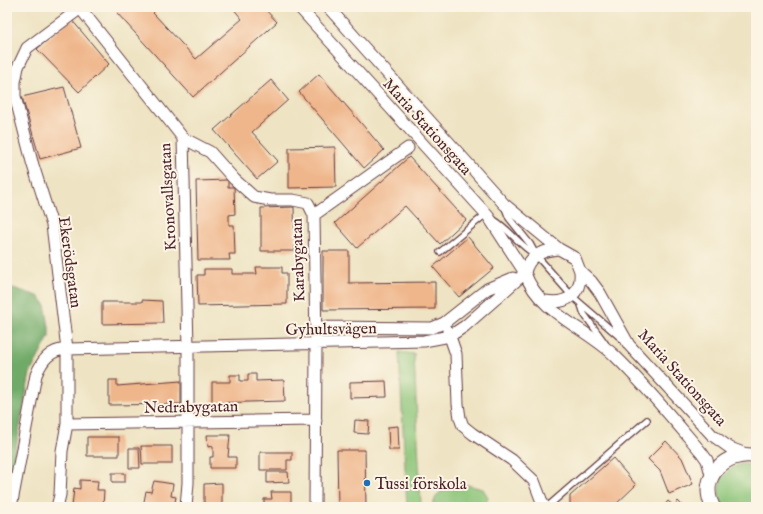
<svg xmlns="http://www.w3.org/2000/svg" width="763" height="514" font-family="'IM FELL English',serif">
	<style>
		.green { fill: #8bc478; stroke: #6a7252 }
		.forest { fill: #70aa68; stroke: #5d644a }
		.building { fill: #efb68b }
		.lines { fill: none; stroke-linecap: round; stroke-linejoin: round }
		.service-casing { stroke: #633c42; stroke-width: 8 }
		.minor-casing { stroke: #633c42; stroke-width: 13 }
		.tertiary-casing { stroke: #633c42; stroke-width: 16 }
		.service { stroke: #fff; stroke-width: 5.5 }
		.minor { stroke: #fff; stroke-width: 11 }
		.tertiary { stroke: #fff; stroke-width: 14 }
		.poi-dot { fill: #1f6fb2; stroke: #fcf5e5; stroke-width: 1.5 }
		.labels { text-anchor: middle; stroke-width: 4; stroke-linejoin: round; paint-order: stroke }
		.street-label { font-size: 16px; fill: #4a1f2b; stroke: #fcf5e5 }
		.poi-label { font-size: 16px; fill: #4a1f2b; stroke: #fcf5e5; text-anchor: start }
	</style>
	<rect width="100%" height="100%" fill="#fcf5e5"/>
	<filter id="ink" filterUnits="userSpaceOnUse"><feTurbulence type="fractalNoise" baseFrequency=".025" numOctaves="2"/><feDisplacementMap in="SourceGraphic" scale="8" xChannelSelector="R" yChannelSelector="G"/><feConvolveMatrix kernelMatrix="1 2 1 2 8 2 1 2 1" color-interpolation-filters="sRGB"/></filter>
	<filter id="wash" filterUnits="userSpaceOnUse"><feTurbulence type="fractalNoise" baseFrequency=".012" numOctaves="4" result="noise"/><feDisplacementMap in="SourceGraphic" scale="16" xChannelSelector="R" yChannelSelector="G"/><feGaussianBlur stdDeviation="0.9" result="paint"/><feColorMatrix in="noise" values="0 0 0 0 0 0 0 0 0 0 0 0 0 0 0 0 0 1.4 0 .05"/><feComposite in="paint" operator="in"/></filter>
	<g filter="url(#wash)">
		<rect width="100%" height="100%" fill="#eee3c2"/>
		<path class="green" d="M399,352L414,354L421,507H407Z
			M741,464L756,465V507H724C712,488 722,471 741,464Z
			M455,482L483,489L488,497L485,507H433C434,494 444,488 455,482Z"/>
		<path class="forest" d="M7,286L38,296L45,304L49,327V337L30,373L7,495Z"/>
		<g id="blocks">
			<path class="building" d="M123,7H159L153,13L196,59L242,19L232,7H263L277,22L193,97L117,13Z
				M71,19L109,64L79,92L37,49Z
				M319,74L384,150L364,168L299,92Z
				M271,80L288,100L252,132L278,161L257,179L214,130Z
				M64,87L81,148L40,159L22,97Z
				M335,147L336,187L289,188V148Z
				M409,157L466,220L440,244L405,206L357,248L335,223Z
				M228,180V187H234L235,214L229,215V225H234L235,254H229L230,260H198L196,181Z
				M294,207L295,251H261V208Z
				M468,237L494,268L459,297L433,267Z
				M323,251H349V283L435,282V309L323,310Z
				M256,267H282V273H287V304L198,306L197,275H204V269H232V274H257Z
				M142,300L162,301L163,323L102,324V302H142Z
				M248,374H256V381L284,380L285,401L212,403V382H230V375H240V381H248Z
				M109,380H117V386L181,381V404L109,405Z
				M386,381L387,397L350,398V382Z
				M355,420L369,421L368,434L354,433Z
				M398,426L399,450H389L388,427Z
				M207,435H230L228,457H236V468H210V457H213V446L208,447Z
				M87,437H119V456H87Z
				M666,441L682,458L693,484L669,494L660,471L648,459Z
				M141,446H172V464H142Z
				M129,448H139L140,468H129Z
				M337,450H365L366,507H338Z
				M260,452H292V460H287V470H260Z
				M613,458L636,485L613,507H570V496Z
				M267,472H288L289,482L267,483Z
				M112,473H125V482H112Z
				M80,480L98,481L97,490H104L103,507H72L74,488L80,489Z
				M154,481L173,484L171,496L176,497L174,507H143L146,491L151,492Z
				M222,483V507H204V484Z
				M271,492H291V507H264V499H272Z
				M668,501L674,506L678,501L684,507H663Z"/>
		</g>
	</g>
	<g filter="url(#ink)">
		<use href="#blocks" fill-opacity="0" stroke="#633c42" stroke-width="1"/>
		<g class="lines">
			<g class="service-casing">
				<path id="service" d="M505,208L509,218L530,244L536,255L572,296L622,339
					M494,220C510,230 520,246 536,255
					M440,252L486,214
					M581,305L584,314L605,343
					M547,507L647,420"/>
			</g>
			<g class="minor-casing">
				<path id="minor" d="M299,7L488,216L525,273C539,313 586,328 615,356C646,386 674,420 702,453L707,460L712,478
					M328,7L504,204L559,249L575,258L580,271L591,281L600,293L629,345L712,435L730,448L746,454
					M80,8L183,138L188,348V483L186,507
					M183,138L210,152L234,179L254,197L270,200H293L308,203L314,215L316,345L315,507
					M314,215L408,148
					M525,273C528,256 543,250 559,249
					M545,301C567,305 582,294 580,271
					M316,327L432,328L444,323L487,289L513,278
					M448,331L456,354L458,404L460,418L463,426L473,434L512,460L534,481L544,507
					M67,424L316,420
					M11,507L36,375C42,360 50,350 67,349L424,341L450,336L465,326L525,273
					M57,507L60,495L62,451L67,424V349L52,225L32,162L15,96V82L18,67L27,48L82,7"/>
			</g>
			<g class="tertiary-casing">
				<path id="tertiary" d="M713,507C697,477 727,450 756,456"/>
			</g>
			<use href="#service" class="service"/>
			<use href="#minor" class="minor"/>
			<use href="#tertiary" class="tertiary"/>
		</g>
	</g>
	<circle class="poi-dot" cx="367" cy="483" r="4"/>
	<g class="labels">
		<g class="street-label">
			<text transform="translate(428 126) rotate(48)" y="6">Maria Stationsgata</text>
			<text transform="translate(167 197) rotate(-93)" y="6">Kronovallsgatan</text>
			<text transform="translate(297 260) rotate(-92)" y="6">Karabygatan</text>
			<text transform="translate(71 262) rotate(82)" y="6">Ekerödsgatan</text>
			<text transform="translate(331 328) rotate(-1)" y="6">Gyhultsvägen</text>
			<text transform="translate(683 377) rotate(48)" y="6">Maria Stationsgata</text>
			<text transform="translate(191 406) rotate(-1)" y="6">Nedrabygatan</text>
		</g>
		<g class="poi-label">
			<text x="375" y="489">Tussi förskola</text>
		</g>
	</g>
	<rect width="763" height="514" fill="none" stroke="#fcf5e5" stroke-width="24"/>
</svg>
